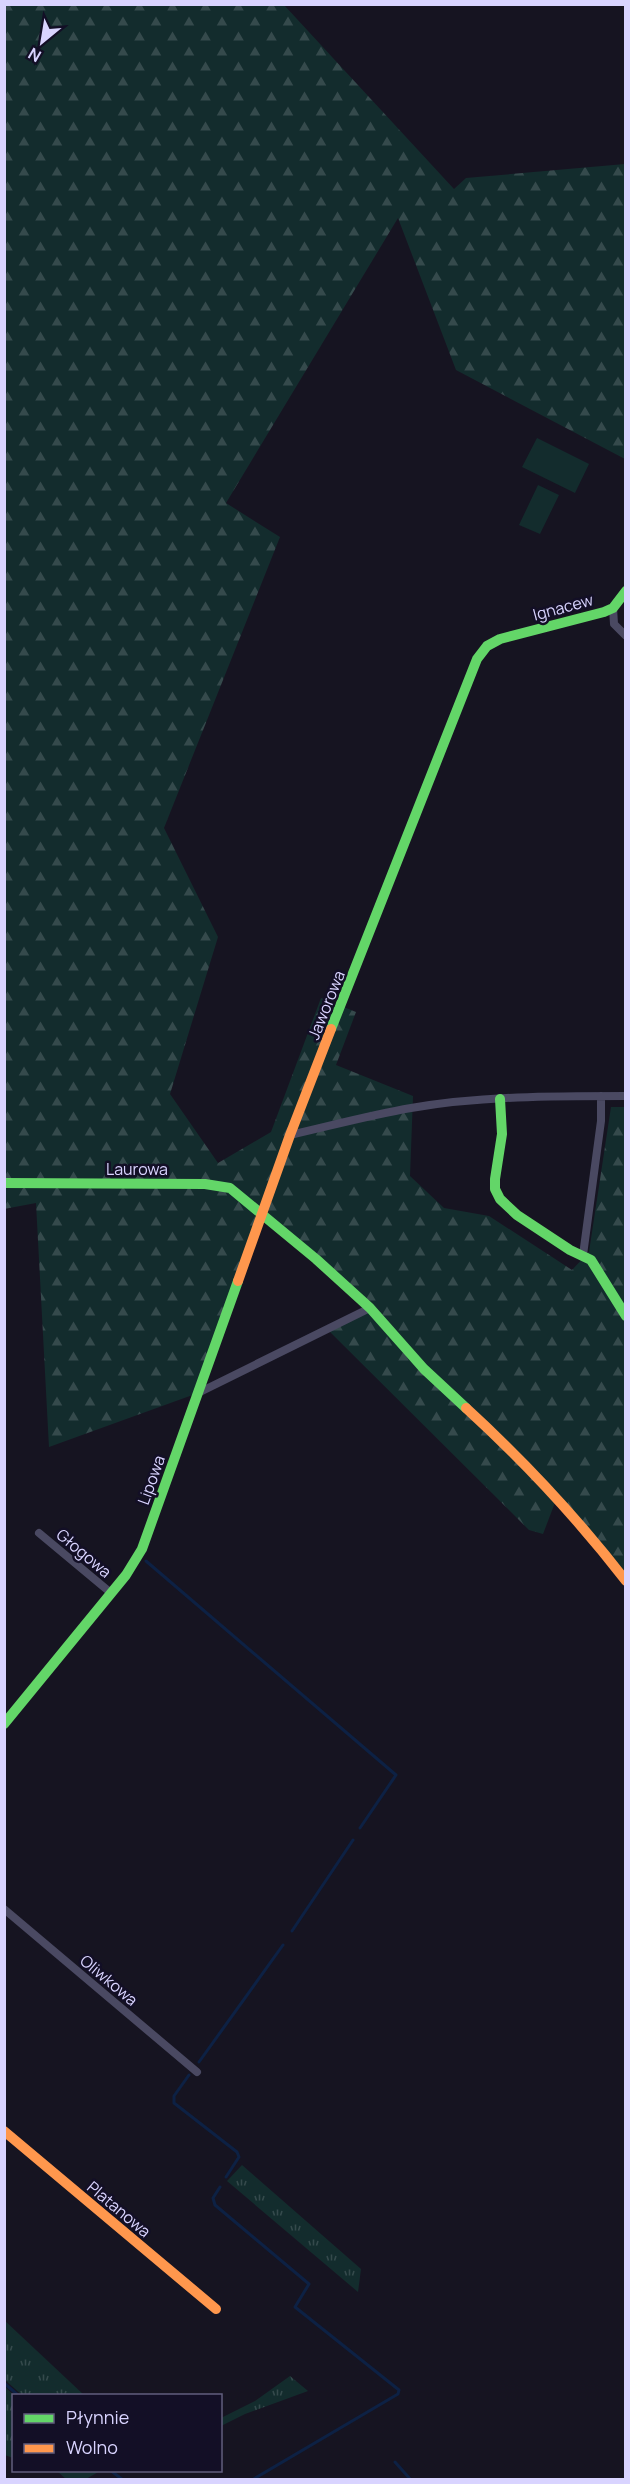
<svg xmlns="http://www.w3.org/2000/svg" width="630" height="2484" font-family="Manrope,sans-serif">
	<style>
		.grass { fill: url(#grass-tufts) }
		.forest { fill: url(#forest-firs) }
		.park { fill: #132c2d }
		.lines { fill: none; stroke-linecap: round; stroke-linejoin: round }
		.stream { stroke: #0d2144; stroke-width: 3 }
		.street { stroke: #4a4962; stroke-width: 8 }
		.fast { stroke: #63d668; stroke-width: 10 }
		.slow { stroke: #ff974d; stroke-width: 10 }
		.labels { text-anchor: middle; stroke-width: 5; stroke-linejoin: round; paint-order: stroke }
		.street-label { font-size: 16px; fill: #d9d4ff; stroke: #130f26 }
	</style>
	<defs>
		<pattern id="grass-tufts" width="24" height="20" patternUnits="userSpaceOnUse" patternTransform="scale(1.5)"><rect width="24" height="20" fill="#132c2d"/><path d="M3 7l-1-3M5 7V3M7 7l1-3M15 17l-1-3M17 17v-4M19 17l1-3" fill="none" stroke="#354a4c"/></pattern>
		<pattern id="forest-firs" width="22" height="20" patternUnits="userSpaceOnUse" patternTransform="scale(1.5)"><rect width="22" height="20" fill="#132c2d"/><path d="M5 1l3.5 6h-7zM16 11l3.5 6h-7z" fill="#354a4c"/></pattern>
	</defs>
	<rect width="100%" height="100%" fill="#161421"/>
	<path class="grass" d="M242,2165L361,2269L358,2292L227,2181Z
		M4,2320L84,2395H22L5,2380Z
		M290,2376L308,2391L245,2414L221,2426V2418L255,2401Z
		M5,2387L14,2395L13,2458L5,2455Z
		M57,2471H100L86,2479H66Z"/>
	<path class="forest" d="M4,5H284L454,189L466,178L625,164V459L456,370L398,218L226,503L280,537L164,828L218,937L170,1094L218,1163L271,1132L321,998L356,1012L336,1065L413,1096L410,1176L444,1208L489,1216L572,1270L589,1252L611,1107H625V1581L556,1500L543,1534L529,1530L326,1328L369,1308L262,1214L198,1393L49,1447L36,1203L4,1209Z"/>
	<path class="park" d="M537,438L589,464L575,493L522,467Z
		M538,485L559,495L540,534L519,525Z"/>
	<g class="lines">
		<path class="stream" d="M146,1561L396,1775L360,1828
			M292,1931L353,1840
			M199,2062L283,1945
			M189,2075L174,2096V2103L237,2152L239,2157L226,2177
			M220,2187L213,2198L215,2205L309,2284L295,2307L399,2390L398,2394L252,2480
			M4,2383L19,2396
			M395,2462L411,2480
			M110,2470L123,2480"/>
		<path class="street" d="M613,608L614,624L626,636
			M290,1135C330,1126 370,1115 411,1108C481,1096 554,1096 626,1096
			M583,1255L601,1121V1096
			M198,1393L370,1308
			M39,1533L111,1593
			M4,1909L197,2072"/>
		<path class="fast" d="M331,1029L477,659L487,646L500,639L604,612L613,608L626,591
			M500,1099L502,1134L495,1179V1189L500,1199L517,1215L570,1250L591,1260L626,1316
			M4,1183L205,1184L230,1188L316,1259L370,1308L424,1369L466,1408
			M4,1724L126,1575L142,1549L238,1281"/>
		<path class="slow" d="M238,1281L290,1135L331,1029
			M466,1408C524,1461 578,1519 626,1581
			M4,2131L216,2309"/>
	</g>
	<g class="labels">
		<g class="street-label">
			<text transform="translate(563 607) rotate(-15)" y="6">Ignacew</text>
			<text transform="translate(326 1005) rotate(-68)" y="6">Jaworowa</text>
			<text x="137" y="1175">Laurowa</text>
			<text transform="translate(151 1480) rotate(-70)" y="6">Lipowa</text>
			<text transform="translate(84 1553) rotate(40)" y="6">Głogowa</text>
			<text transform="translate(109 1980) rotate(40)" y="6">Oliwkowa</text>
			<text transform="translate(119 2209) rotate(40)" y="6">Platanowa</text>
		</g>
	</g>
	<rect width="630" height="2484" fill="none" stroke="#d9d4ff" stroke-width="12"/>
	<rect x="12" y="2394" width="210" height="78" fill="#130f26" stroke="#625e7d" stroke-width="1.5"/>
	<rect x="24" y="2414" width="30" height="9" fill="#63d668" stroke="#625e7d" stroke-width="1.5"/>
	<text x="66" y="2424" font-size="18" fill="#d9d4ff">Płynnie</text>
	<rect x="24" y="2444" width="30" height="9" fill="#ff974d" stroke="#625e7d" stroke-width="1.5"/>
	<text x="66" y="2454" font-size="18" fill="#d9d4ff">Wolno</text>
	<g transform="translate(42 42) rotate(210)" stroke="#130f26" stroke-width="4.5" paint-order="stroke">
	<path d="M0-4.5L10 22L0 15L-10 22Z" fill="#d9d4ff"/>
	<text y="-9" font-size="16" font-weight="bold" text-anchor="middle" fill="#d9d4ff">N</text>
	</g>
</svg>
